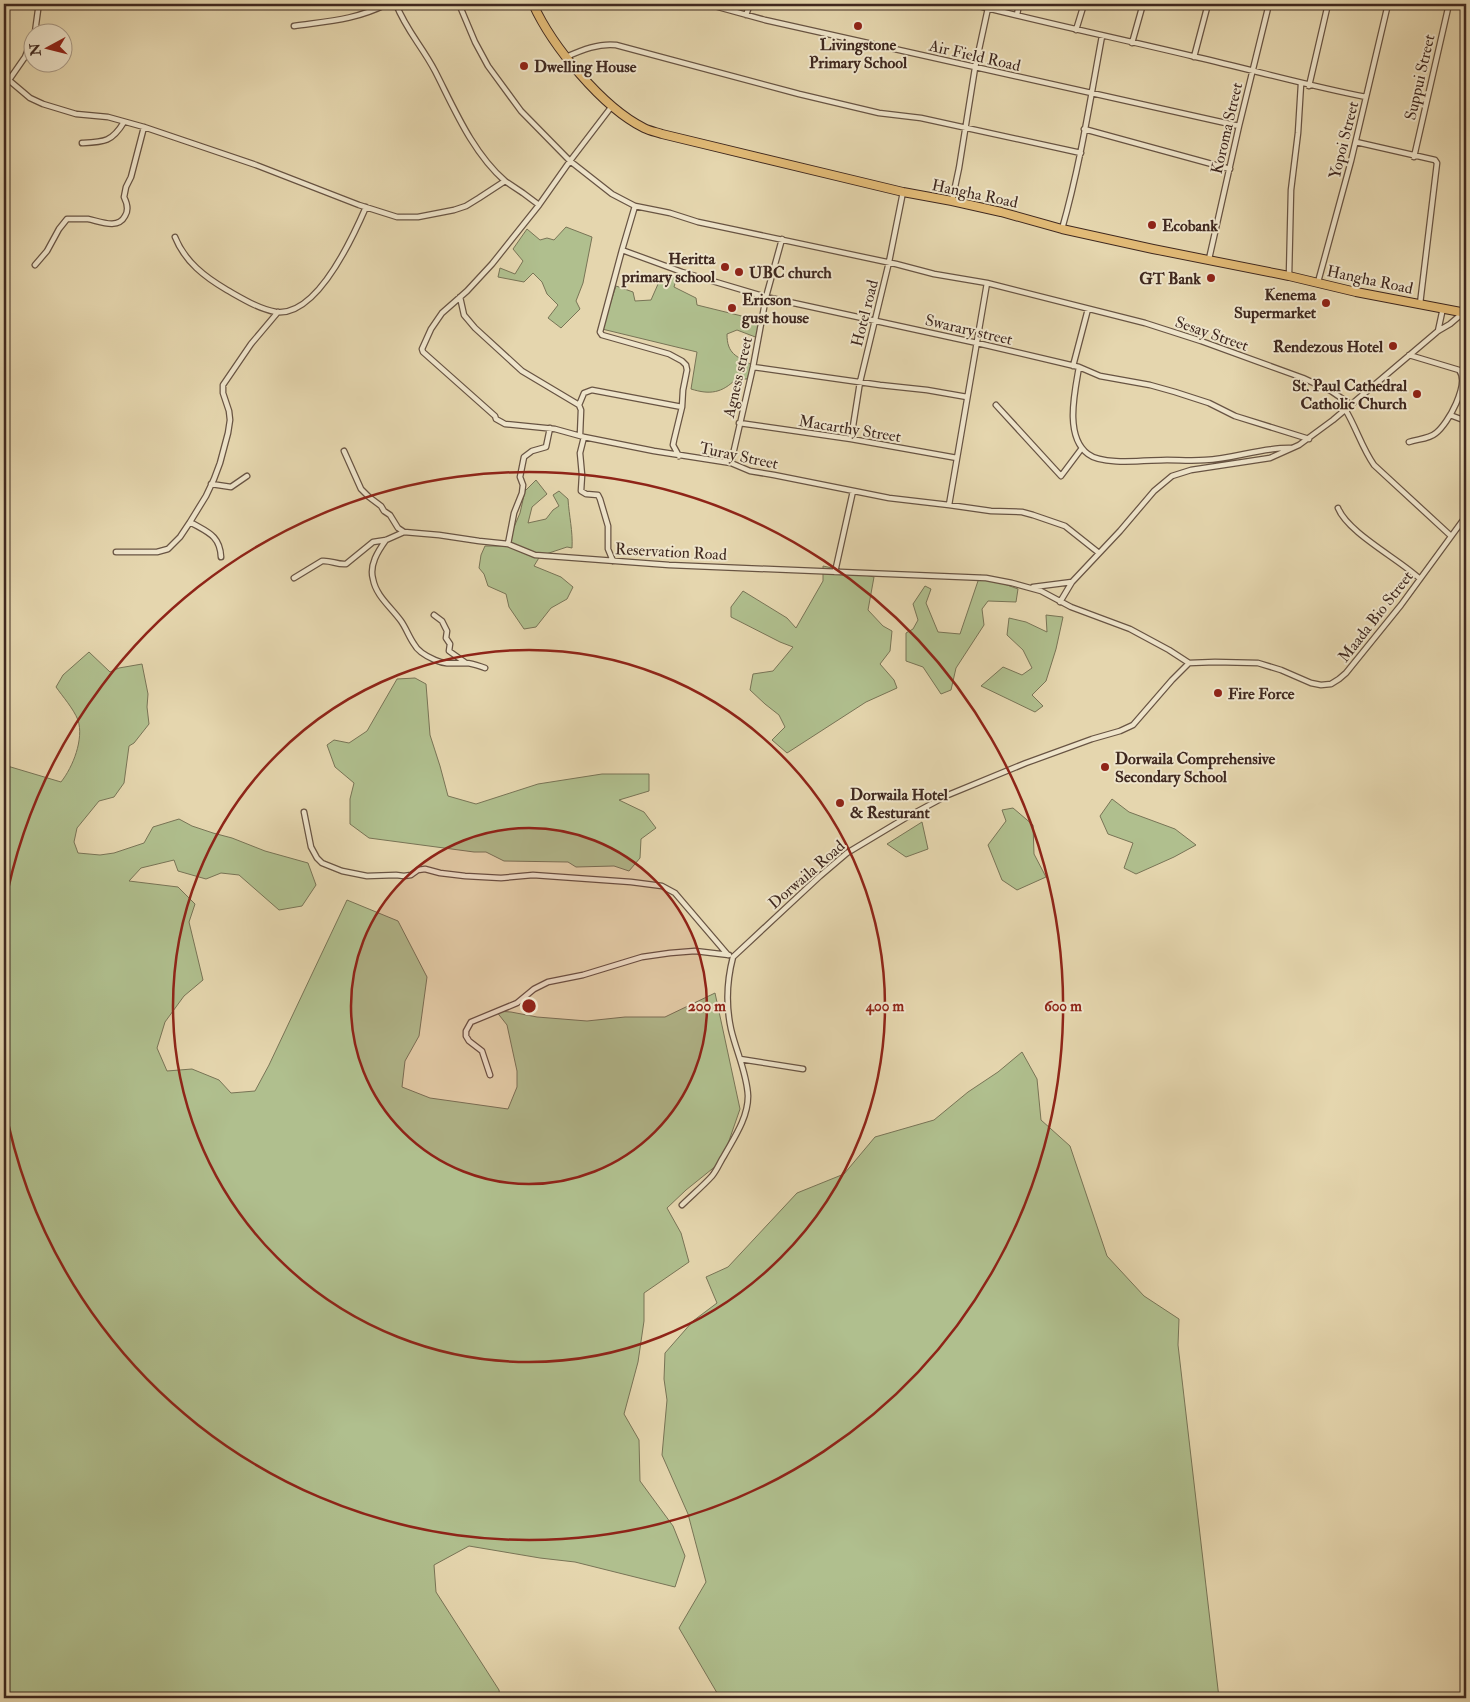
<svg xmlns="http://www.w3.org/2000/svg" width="1470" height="1702" font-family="'IM FELL Double Pica',serif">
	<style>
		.green { fill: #b0bf8e; stroke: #787456 }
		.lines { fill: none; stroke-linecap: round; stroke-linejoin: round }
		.minor-casing { stroke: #685443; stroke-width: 7 }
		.trunk-casing { stroke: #3f281f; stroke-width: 10 }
		.minor { stroke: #eee4ca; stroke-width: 4.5 }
		.trunk { stroke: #e2bb77; stroke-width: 8 }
		.ring { fill: none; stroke: #8f2418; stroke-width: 2.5 }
		.poi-dot { fill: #8f2418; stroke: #eee4ca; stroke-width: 2 }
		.labels { text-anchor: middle; stroke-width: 4; stroke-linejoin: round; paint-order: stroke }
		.poi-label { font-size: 16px; font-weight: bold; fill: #3f281f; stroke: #eee4ca; text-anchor: start }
		.street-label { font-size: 16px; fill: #3f281f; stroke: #eee4ca }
		.centre { fill: #8f2418; stroke: #eee4ca; stroke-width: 2.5 }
		.ring-label { font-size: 15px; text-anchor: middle; font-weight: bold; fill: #8f2418; stroke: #eee4ca; stroke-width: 4; stroke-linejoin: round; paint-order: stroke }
	</style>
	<rect width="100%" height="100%" fill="#e5d6ae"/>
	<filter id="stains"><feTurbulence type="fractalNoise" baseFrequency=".004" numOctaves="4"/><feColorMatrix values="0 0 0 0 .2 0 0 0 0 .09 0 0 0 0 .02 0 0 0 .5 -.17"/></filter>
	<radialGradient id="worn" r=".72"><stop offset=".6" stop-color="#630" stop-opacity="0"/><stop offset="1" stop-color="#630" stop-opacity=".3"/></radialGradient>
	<path class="green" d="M566,227L592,237L583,283L576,301L580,309L561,328L548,318L558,305L547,294L542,282L533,273L524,282L498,277L500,268L515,274L523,261L513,249L527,229L540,240L547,238L554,240Z
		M662,275L677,276L674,287L696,298L697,305L762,321L758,338L737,330L727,334C727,354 736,356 752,365L747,379H736C722,393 710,395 691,389L697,352L602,329L616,286L633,292L635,301L651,300Z
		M536,480L547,494L532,507L528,523L546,519L553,510L559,506L553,495L559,491L568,499C569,516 573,531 572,548L567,547L540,556L534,566L561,577L573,587L567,599L551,608L536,627L524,629L509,607L506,594L488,586L484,574L479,568L481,555L485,546H506L520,513L525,491Z
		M823,566L874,577L868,610L883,626L892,631L890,651L880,664L894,680L897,688L866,702L787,753L772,740L785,727L779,715L765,704L750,690L753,674L773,671L793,647L780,642L731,617V607L743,591L787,618L796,628L823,581Z
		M980,575L1018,589L1016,602L988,601L982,609L984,625L956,668L951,690L941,694L923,667L906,661V633L913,629L918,620L913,604L925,586L931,589L926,603L938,632L960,634Z
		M1046,615L1063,617L1056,649L1046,681L1032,695L1043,706L1035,712L981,686L1003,667L1022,675L1032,668L1023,650L1007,635L1009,618L1026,622L1047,632Z
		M89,652L110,672L119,668L142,664L148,694L147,707L149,724L134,743L129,746L124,783L114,797L99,801L77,828L74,842L78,853L100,855L114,853L144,843L153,827L179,819L192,826L213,833L232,838L265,851L308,863L316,885L302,906L279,910L239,875L221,873L206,879L178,871L174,860L141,868L129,881L178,887L195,904L189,922L203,980L184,996L165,1022L157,1048L167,1071L192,1069L219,1080L231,1093L255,1091L269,1065L347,900L398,921L427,977L419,1036L405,1061L402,1087L430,1098L508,1109L517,1087V1071L507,1025L496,1011L511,1012L537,1017L587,1021L625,1017H665L715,993L740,1109L722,1161L686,1190L667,1208L681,1233L689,1262L644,1293V1321L638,1362L624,1414L639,1440L640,1481L673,1526L685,1556L675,1587L575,1562L540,1558L469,1546L434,1565L436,1592L499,1690L500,1698H4V765L61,782C73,767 84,739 78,720C73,708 63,697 56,687L63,675Z
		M415,678L426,684L430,735L440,766L448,796L476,804L538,784L602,774H649V791L619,800L644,812L656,828L641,839L640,858L629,871L614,866L576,867L568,862L504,861L486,852H474L369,838L350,824V799L354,783L335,767L327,745L334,740L349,743L367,731L397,679Z
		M1112,799L1129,812L1175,829L1196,845L1174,857L1136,874L1124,868L1133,843L1108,834L1100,816Z
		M1013,808L1033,825L1034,854L1046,877L1017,890L1002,880L988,845L1006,821L1002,810Z
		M922,822L928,849L906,857L887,844Z
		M1022,1052L1037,1079L1041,1120L1070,1146L1107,1256L1144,1296L1179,1319L1178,1345L1219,1698H720L679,1628L706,1582L688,1514L662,1455L667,1400L664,1379L665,1353L693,1321L717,1303L706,1277L728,1267L797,1193L844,1174L875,1137L934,1120L968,1092L998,1072Z"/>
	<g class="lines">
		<g class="minor-casing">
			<path id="minor" d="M396,4C406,30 422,46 435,71C454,108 472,152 505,181
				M459,4L475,42L488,66L521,111L570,161L612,194L635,206L670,213L698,222L736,230L896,264L934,274L987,283L1145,323L1201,341L1303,378L1331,391L1350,404
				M707,4L765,20L1239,126
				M971,4C1045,23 1121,39 1196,57C1253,70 1309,86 1366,97
				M746,15L750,4
				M1017,15L1019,4
				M294,26C329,21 355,20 387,4
				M1076,30L1084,4
				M35,32L38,10
				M1132,43L1143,4
				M566,57C582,50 599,43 616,45L799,94L879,113L921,118L1081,153
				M1194,57L1208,4
				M4,76L30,98L43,104L76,114L108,117L144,127L256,165L359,205L397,217H418L454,210L466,206L479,198L505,181L523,193L539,205L570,161L612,106
				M9,80L25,57L32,39
				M1309,86L1328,4
				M1084,129L1230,169
				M1356,142L1435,160L1437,163L1420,304
				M82,143C104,142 112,142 124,122
				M1414,157L1449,4
				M952,201L959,168L975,68L988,8
				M539,205L492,264L467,291L442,313L431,329L422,349L423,352L495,416L496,419L505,424L555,429L584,437L654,451L731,463L750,471L774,475L889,498L949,505L991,511L1022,512L1033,515L1065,526L1099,553
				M635,206L622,250L600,332L602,335L669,354L682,361L686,365L687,370L683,390L682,407L674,440L673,445L679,456
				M1062,229C1080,166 1090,101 1102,36
				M175,237C185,262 205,277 227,290C243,299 259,309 276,312C317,317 353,237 366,207
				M622,250L682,272L766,297L977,343L1079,367L1100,376L1150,385L1175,392L1209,403L1235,416L1309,439
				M1209,259L1239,126L1269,4
				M35,265L47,251L59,229L67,219C74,219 80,219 88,219C99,221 118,230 125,216C129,210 127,203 124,197L126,187L131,177L144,127
				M1289,276L1291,190L1298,133L1301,84
				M1318,282L1351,161L1388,4
				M460,297L464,315L475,328L510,360L522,371L579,405L581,410L580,435
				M1438,331L1443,308
				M1409,355L1459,370C1470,384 1448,424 1436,433C1429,439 1418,439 1409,442
				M1073,366L1088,309
				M753,367L880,385L927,390L967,397
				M1079,367C1075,391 1064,436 1088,454C1103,466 1148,460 1167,460C1179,460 1192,461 1205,460C1234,459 1262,447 1291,448
				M579,405L584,393L592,390L682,407
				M996,405L1061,476L1082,448
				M1345,409C1356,427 1362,448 1374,465L1451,536
				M1450,415L1466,421
				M739,423L851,439L957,458
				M584,437L580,453L582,475L581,491L586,494L598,495L600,499L608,526V549L613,561
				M851,439L860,382L889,262L903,192
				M344,451L361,489L369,497L381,506L384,511L390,515L398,528L404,532
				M731,463L753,367L766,297L782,239
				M211,484L231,487L247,476
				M949,505L987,283
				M1338,508C1348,533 1399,559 1420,579
				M190,522C207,532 220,535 221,557
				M386,540C378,551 369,565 373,579C376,596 391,607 401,621C406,628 409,637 414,644C418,652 428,657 435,660C446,665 455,663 466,663C472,663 479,666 485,668
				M508,544L514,513L522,493L523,485L520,477L524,457L532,451L546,447L550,428
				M116,552H157L168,549L180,537L190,522L206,496L214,479L220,463L228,433L230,420L229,411L223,393V385L251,344L278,312
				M835,572L853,491
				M294,578L322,561C331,560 337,565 346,564L373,542L386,540L404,532L439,535L479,541L508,544L535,555L562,557L669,565L986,578L1012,583L1041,591L1071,607L1130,629L1169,650L1189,663L1215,662L1258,663L1281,670L1311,683L1321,685L1331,684L1339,679L1346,673L1401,605L1466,516
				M1033,587L1072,582
				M1060,602L1072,582L1120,531L1154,491L1172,476L1191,470L1270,458L1299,445L1333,420L1438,331L1450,324L1464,312
				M434,615L442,621L447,631L446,638L450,644L449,651L466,663
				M304,812L311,847L317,858L322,863L342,871L367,876L396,875L404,876L411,875L418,870L425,869L440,873L465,876L501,878L533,875L631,882L662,886L675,893L728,955
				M740,1059L803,1069
				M490,1075L482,1051L469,1041L466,1036V1031L471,1022L517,1003L534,989L548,982L583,975L642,957L670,953L695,951L729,955
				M682,1205C691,1196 703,1186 712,1176C717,1170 720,1162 724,1156C734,1138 748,1118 748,1096C747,1073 736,1051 731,1029C726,1006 727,980 733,957L820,876L847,853L907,817L948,795L1026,763L1092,739L1120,731L1133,725L1172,680L1189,663"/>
		</g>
		<g class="trunk-casing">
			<path id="trunk" d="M533,4C552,46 602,107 644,128C650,131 656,132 662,134L903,192L952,201L1001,212L1062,229L1153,249L1289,276L1356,292L1466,313"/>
		</g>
		<use href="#minor" class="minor"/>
		<use href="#trunk" class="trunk"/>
	</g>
	<circle cx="529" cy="1006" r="178" fill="#8f2418" fill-opacity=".12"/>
	<g class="ring">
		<circle cx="529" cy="1006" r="178"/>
		<circle cx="529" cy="1006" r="356"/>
		<path d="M4 909A534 534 0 1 1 4 1103"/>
	</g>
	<g class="poi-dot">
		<circle cx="858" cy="26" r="5"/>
		<circle cx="524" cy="66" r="5"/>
		<circle cx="1152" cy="225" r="5"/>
		<circle cx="725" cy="267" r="5"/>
		<circle cx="739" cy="272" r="5"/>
		<circle cx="1211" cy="278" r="5"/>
		<circle cx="1326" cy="303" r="5"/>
		<circle cx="732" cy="308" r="5"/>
		<circle cx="1393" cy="346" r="5"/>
		<circle cx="1417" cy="394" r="5"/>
		<circle cx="1218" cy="693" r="5"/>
		<circle cx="1105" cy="767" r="5"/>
		<circle cx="840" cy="803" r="5"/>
	</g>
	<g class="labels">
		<g class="poi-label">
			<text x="858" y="50" text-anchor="middle">Livingstone<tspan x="858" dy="18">Primary School</tspan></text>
			<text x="534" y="72">Dwelling House</text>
			<text x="1162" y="231">Ecobank</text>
			<text x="715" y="264" text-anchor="end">Heritta<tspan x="715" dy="18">primary school</tspan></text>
			<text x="749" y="278">UBC church</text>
			<text x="1201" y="284" text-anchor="end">GT Bank</text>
			<text x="1316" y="300" text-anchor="end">Kenema<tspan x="1316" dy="18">Supermarket</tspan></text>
			<text x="742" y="305">Ericson<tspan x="742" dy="18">gust house</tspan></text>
			<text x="1383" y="352" text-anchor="end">Rendezous Hotel</text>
			<text x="1407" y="391" text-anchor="end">St. Paul Cathedral<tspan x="1407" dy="18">Catholic Church</tspan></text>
			<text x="1228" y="699">Fire Force</text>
			<text x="1115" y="764">Dorwaila Comprehensive<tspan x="1115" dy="18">Secondary School</tspan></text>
			<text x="850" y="800">Dorwaila Hotel<tspan x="850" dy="18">&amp; Resturant</tspan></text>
		</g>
		<g class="street-label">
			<text transform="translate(975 55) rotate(13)" y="6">Air Field Road</text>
			<text transform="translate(1419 77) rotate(-77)" y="6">Suppui Street</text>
			<text transform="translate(1226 128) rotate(-77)" y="6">Koroma Street</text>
			<text transform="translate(1343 140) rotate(-76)" y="6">Yopoi Street</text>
			<text transform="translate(975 193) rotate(12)" y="6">Hangha Road</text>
			<text transform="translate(1370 279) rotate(12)" y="6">Hangha Road</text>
			<text transform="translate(864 313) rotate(-76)" y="6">Hotel road</text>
			<text transform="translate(969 329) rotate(13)" y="6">Swarary street</text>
			<text transform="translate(1212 333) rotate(19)" y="6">Sesay Street</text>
			<text transform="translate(737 377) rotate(-77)" y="6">Agness street</text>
			<text transform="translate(850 428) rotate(9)" y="6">Macarthy Street</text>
			<text transform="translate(739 455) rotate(12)" y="6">Turay Street</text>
			<text transform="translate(671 551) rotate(3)" y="6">Reservation Road</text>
			<text transform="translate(1375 616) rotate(-52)" y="6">Maada Bio Street</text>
			<text transform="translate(806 874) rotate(-41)" y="6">Dorwaila Road</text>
		</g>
	</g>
	<circle cx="529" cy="1006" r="8" class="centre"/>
	<g class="ring-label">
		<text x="707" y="1011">200 m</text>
		<text x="885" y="1011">400 m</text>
		<text x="1063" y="1011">600 m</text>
	</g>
	<rect width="1470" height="1702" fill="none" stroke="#e5d6ae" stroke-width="20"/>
	<rect x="5" y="5" width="1460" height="1692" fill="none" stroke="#3f281f" stroke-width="2.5"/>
	<rect x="10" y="10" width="1450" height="1682" fill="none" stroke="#3f281f"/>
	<g transform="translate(48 48) rotate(263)"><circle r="24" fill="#eee4ca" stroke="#a89986"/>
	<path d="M0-4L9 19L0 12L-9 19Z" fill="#8f2418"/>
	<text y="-8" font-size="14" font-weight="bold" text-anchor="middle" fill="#3f281f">N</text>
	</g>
	<rect width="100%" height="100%" filter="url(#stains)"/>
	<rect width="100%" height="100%" fill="url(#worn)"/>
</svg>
